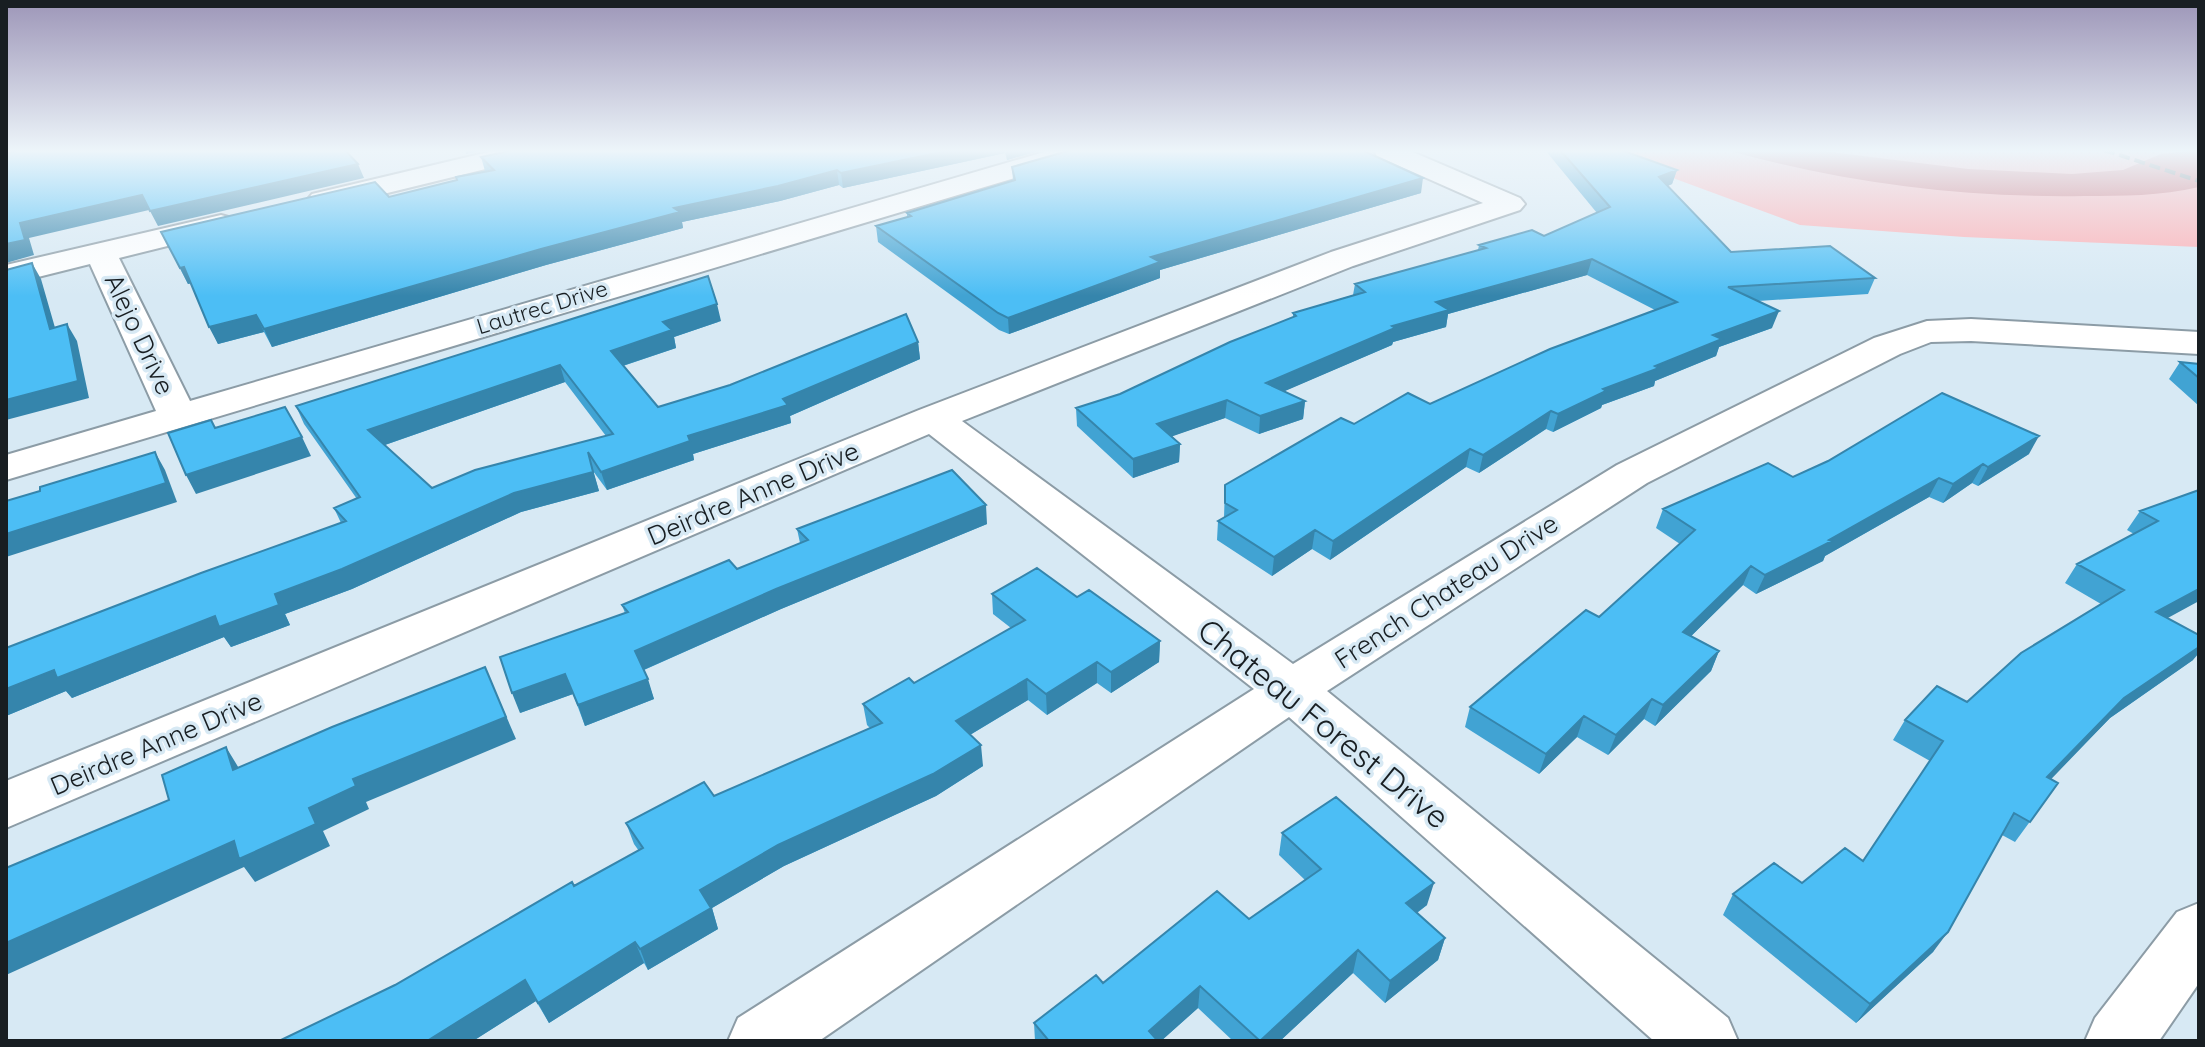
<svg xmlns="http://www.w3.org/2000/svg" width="2205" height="1047" font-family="Quicksand,sans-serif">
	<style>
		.green { fill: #fdabb0 }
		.water { fill: #cd6871 }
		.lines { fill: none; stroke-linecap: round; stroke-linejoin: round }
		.minor-casing { stroke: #8c9ca6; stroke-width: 4 }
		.minor { fill: #fff; fill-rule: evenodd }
		.rail { stroke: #606a71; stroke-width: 4; stroke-dasharray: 11 5; stroke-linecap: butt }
		.wall { fill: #41a3d3; fill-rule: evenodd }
		.shaded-wall { fill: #3585ac }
		.building { fill: #4cbef5; stroke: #3585ac; stroke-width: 2; fill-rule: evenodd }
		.labels { text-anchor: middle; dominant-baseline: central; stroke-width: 7; stroke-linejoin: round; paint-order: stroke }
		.far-street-label { font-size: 22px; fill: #181e22; stroke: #d7e9f4 }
		.street-label { font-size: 26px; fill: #181e22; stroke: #d7e9f4 }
		.near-street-label { font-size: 32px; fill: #181e22; stroke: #d7e9f4 }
	</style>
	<rect width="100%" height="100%" fill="#d7e9f4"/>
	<!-- green -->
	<path class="green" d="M1597,150H2199V247L1964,237L1800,225Z"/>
	<!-- water -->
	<path class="water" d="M1727,150H1814L1968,169L2072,174L2123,170L2161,154L2199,150V187C2160,196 2123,196 2084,196C1964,198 1843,183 1727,150Z"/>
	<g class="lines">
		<defs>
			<path id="minor" d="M497,150H543L539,156L322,209L312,206L307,200L312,194Z
				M1051,150H1092L1088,156L6,480V455L156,411L90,264L6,285V265L221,215L232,218L236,224L232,230L119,258L190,401Z
				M1373,150H1408L1520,198L1525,204L1520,210L1353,266L962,421L1293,664L1617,465L1874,338L1927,321L1971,319L2199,332V354L1971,341L1931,342L1900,354L1647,483L1327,691L1728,1018L1738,1041H1654L1289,717L819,1041H728L738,1018L1254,689L929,434L6,828V781L919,410L1331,252L1483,203L1377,156Z
				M2199,903V983L2159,1041H2085L2095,1018L2177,912Z"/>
		</defs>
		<!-- minor casing -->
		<use href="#minor" class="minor-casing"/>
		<!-- minor -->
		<use href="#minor" class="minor"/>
		<!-- rail -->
		<path class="rail" d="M2104,150L2199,181"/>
	</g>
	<!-- wall -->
	<path class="wall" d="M514,150H1042L1007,160L1005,153L843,188L839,185L780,201L682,222L683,228L546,265L272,347L264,332L218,344L191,283L188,284L161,232L389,197L457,180L485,171L481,157Z
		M1545,150H1621L1677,170L1672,184L1668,186L1731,252L1875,278L1868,294L1758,301L1772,328L1719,347L1716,356L1655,381L1654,386L1602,405L1601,408L1553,432L1546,429L1479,473L1466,467L1330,560L1312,549L1272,576L1217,540L1218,521L1224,518L1225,485L1354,424L1430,404L1655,310L1587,275L1448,314L1446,327L1393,342L1392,345L1284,391L1305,401L1303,419L1259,434L1225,418L1172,436L1180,444L1179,462L1133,478L1077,426L1076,408L1120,394L1293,317V313L1353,295L1355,284L1478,250L1479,245L1544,236L1597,213Z
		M1012,167L1421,193L1160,270V278L1009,334L999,330L878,242L876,226L907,217V213L1013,181Z
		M721,321L674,337L676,348L623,366L658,407L918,342L920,359L790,416L791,423L693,454L694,460L607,490L593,471L599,491L521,512L352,589L285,614L290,625L231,647L224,637L72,698L66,691L6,716V648L341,523L334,508L357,499L304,424L296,406ZM565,382L606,436L432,488L385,445Z
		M2180,362L2199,364V406L2169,379Z
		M2029,454L1978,486L1972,483L1943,503L1929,497L1825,556L1823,561L1756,594L1743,585L1691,636L1719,651L1711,671L1655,726L1644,719L1608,755L1577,737L1539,774L1465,727L1470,707L1599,617L1680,544L1656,528L1663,509L1793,477Z
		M2199,490L2167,618L2193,660L2110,718L2050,779L2058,783L2015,842L2002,835L1933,952L1856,1023L1723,915L1733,894L1802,883L1863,861L1930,761L1893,740L1905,720L1967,702L2101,604L2065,583L2077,564L2134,534L2127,530L2140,511Z
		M987,524L781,609L644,670L654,699L585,726L573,694L520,713L625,613L622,605L737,569L800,543L797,529Z
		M992,594L1077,597L1160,641L1159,662L1111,693L1097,683L1047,715L1028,700L970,735L983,766L936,796L784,866L712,908L718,929L648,970L644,963L549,1023L536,1001L473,1041H279L395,985L639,851L634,844L626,823L714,796L870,728L867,725L863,704L914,683L1011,628L993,614Z
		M1282,833L1427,905L1417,913L1445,938L1438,960L1385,1003L1353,973L1280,1041H1233L1198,1008L1161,1041H1035L1034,1023L1103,983L1249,919L1305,880L1279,855Z"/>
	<!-- shaded-wall -->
	<path class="shaded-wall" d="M465,150H485L466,154Z
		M951,150H1005V153L843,188L841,173Z
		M1006,150H1042L1007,160Z
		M358,164L364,178L158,226L150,211Z
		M837,170L839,185L780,201L682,222L683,228L546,265L272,347L264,329L674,208Z
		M1677,170L1672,184L1654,191L1659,177Z
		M1423,178L1421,193L1160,270V278L1009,334L1008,318L1151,257Z
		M142,195L149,210L29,238L34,255L6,263V244L20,223Z
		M1592,259L1587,275L1448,314L1446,327L1393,342L1392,345L1264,400L1266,383L1392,326L1436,302Z
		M32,263L41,279L60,345L50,329Z
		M184,267L192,283L188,284L180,268Z
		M717,304L721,321L674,337L676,348L616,368L611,351L663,322Z
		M1779,311L1772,328L1719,347L1716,356L1655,381L1654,386L1602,405L1601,408L1553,432L1558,414L1603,389L1713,335Z
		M256,315L264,332L218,344L209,327Z
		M67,324L77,341L89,398L6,420V400Z
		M918,342L920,359L790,416L791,423L693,454L694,460L607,490L601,472L688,436L783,399Z
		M560,365L565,382L376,448L368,430Z
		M1227,400L1225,418L1156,442L1157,424Z
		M1305,401L1303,419L1259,434L1260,416Z
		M1551,411L1546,429L1479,473L1483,455Z
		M2039,436L2029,454L1978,486L1988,467Z
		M302,437L311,456L196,494L186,475Z
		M1180,444L1179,462L1133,478V459Z
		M1470,449L1466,467L1330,560L1333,541Z
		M155,452L165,470L177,502L6,557V534Z
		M588,452L599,491L521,512L352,589L285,614L290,625L231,647L224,637L72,698L66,691L6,716V689L54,670L215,616L275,594Z
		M1983,464L1972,483L1943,503L1953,484Z
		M1939,478L1929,497L1825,556L1823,561L1756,594L1765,575Z
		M986,505L987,524L781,609L641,671L635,651L776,589Z
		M1315,530L1312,549L1272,576L1274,557Z
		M1751,566L1743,585L1675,652L1683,632Z
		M2199,589V601L2142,632L2156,612Z
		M1160,641L1159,662L1111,693V672Z
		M2199,647V653L2193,660L2110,718L2033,798L2047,777L2124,698Z
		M1719,651L1711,671L1655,726L1663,705Z
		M1097,662V683L1047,715L1046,694Z
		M485,667L516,739L366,802L369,809L323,831L330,846L255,882L244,867L6,975V943L309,808L353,779Z
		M565,674L573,694L520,713L512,693Z
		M648,679L654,699L585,726L578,705Z
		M1027,679L1028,700L958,742L956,721Z
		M1652,699L1644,719L1608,755L1616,735Z
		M1584,716L1577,737L1539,774L1546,754Z
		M981,745L983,766L936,796L784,866L712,908L718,929L648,970L640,949L700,890L778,845Z
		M226,747L240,770H233Z
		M1434,883L1427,905L1400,925L1406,903Z
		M1948,932L1933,952L1856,1023L1870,1004Z
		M1445,938L1438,960L1385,1003L1390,981Z
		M635,942L644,963L549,1023L538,1003Z
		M1358,950L1353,973L1280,1041H1260Z
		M525,980L536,1001L473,1041H427Z
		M1200,986L1198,1008L1161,1041H1148L1149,1031Z"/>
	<!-- building -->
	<path class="building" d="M17,150H345L358,164L150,211L142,195L20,223L25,240L6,244V154Z
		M514,150H951L841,173L837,170L778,186L674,208L680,212L541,249L264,329L256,315L209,327L184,267L180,268L161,232L375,182L389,197L457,180L456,177L494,170L481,157Z
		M1071,150H1362L1423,178L1151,257L1160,262L1008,318L998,313L876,226L911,216L907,213L1015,180L1012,167Z
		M1560,150H1621L1677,170L1659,177L1731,252L1830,246L1875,278L1728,287L1779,311L1713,335L1722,339L1655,366L1659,368L1603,389L1606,391L1558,414L1551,411L1483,455L1470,449L1333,541L1315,530L1274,557L1218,521L1237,510L1225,503V485L1341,418L1354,424L1408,393L1430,404L1550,349L1677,302L1592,259L1436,302L1449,310L1392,326L1395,328L1266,383L1305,401L1260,416L1227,400L1157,424L1180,444L1133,459L1076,408L1120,394L1230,342L1296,316L1293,313L1365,292L1355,284L1486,248L1479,245L1532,230L1544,236L1610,207Z
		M32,263L50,329L67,324L78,381L6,400V270Z
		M708,276L717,304L663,322L672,330L611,351L658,407L730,385L906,314L918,342L783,399L788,405L688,436L690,441L601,472L588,452L593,472L514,493L342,569L275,594L279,605L219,627L215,616L57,678L54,670L6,689V648L201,573L346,521L334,508L360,497L296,406ZM560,365L613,434L475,470L432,488L368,430Z
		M2180,362L2199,364V378Z
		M1942,393L2039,436L1988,467L1983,464L1953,484L1939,478L1829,540L1832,541L1765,575L1751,566L1683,632L1719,651L1663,705L1652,699L1616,735L1584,716L1546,754L1470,707L1586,610L1599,617L1695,530L1663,509L1768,463L1793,477L1828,461Z
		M285,407L302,437L186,475L168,433L211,420L215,428Z
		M155,452L166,483L6,534V501L40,491V487Z
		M952,470L986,505L776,589L635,651L648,679L578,705L565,674L512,693L500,657L628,612L622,605L729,560L737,569L808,540L797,529Z
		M2199,490V589L2156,612L2199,635V647L2124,698L2047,777L2058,783L2030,822L2014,813L1948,932L1870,1004L1733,894L1774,863L1802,883L1845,848L1863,861L1943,741L1905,720L1937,686L1967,702L2021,653L2124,590L2077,564L2158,521L2140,511Z
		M1037,568L1077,597L1089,590L1160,641L1111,672L1097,662L1046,694L1027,679L956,721L981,745L933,774L778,845L700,890L711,908L640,949L635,942L538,1003L525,980L427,1041H279L395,985L572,882L574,886L643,848L626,823L704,782L714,796L882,723L863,704L909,678L914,683L1025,620L992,594Z
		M485,667L506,717L353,779L356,786L309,808L316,824L239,859L234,841L6,943V868L169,800L162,775L226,747L233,770L332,727Z
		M1336,797L1434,883L1406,903L1445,938L1390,981L1358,950L1260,1041L1200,986L1149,1031L1158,1041H1049L1034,1023L1096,975L1103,983L1217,891L1249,919L1321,869L1282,833Z"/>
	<!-- sky -->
	<linearGradient id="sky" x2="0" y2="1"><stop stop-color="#9d96b8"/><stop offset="0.51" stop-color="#edf5fa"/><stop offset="1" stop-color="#edf5fa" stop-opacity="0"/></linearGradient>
	<rect width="2205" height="296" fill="url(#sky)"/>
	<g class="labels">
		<!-- far-street labels -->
		<g class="far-street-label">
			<text transform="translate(542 307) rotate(-17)">Lautrec Drive</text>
		</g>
		<!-- street labels -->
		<g class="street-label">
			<text transform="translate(140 334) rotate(65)">Alejo Drive</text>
			<text transform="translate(753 493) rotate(-23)">Deirdre Anne Drive</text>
			<text transform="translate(1446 591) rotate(-33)">French Chateau Drive</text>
			<text transform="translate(156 743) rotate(-23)">Deirdre Anne Drive</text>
		</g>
		<!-- near-street labels -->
		<g class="near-street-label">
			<text transform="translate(1324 723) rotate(39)">Chateau Forest Drive</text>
		</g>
	</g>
	<!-- border -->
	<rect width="2205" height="1047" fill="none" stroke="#181e22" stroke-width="16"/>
</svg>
